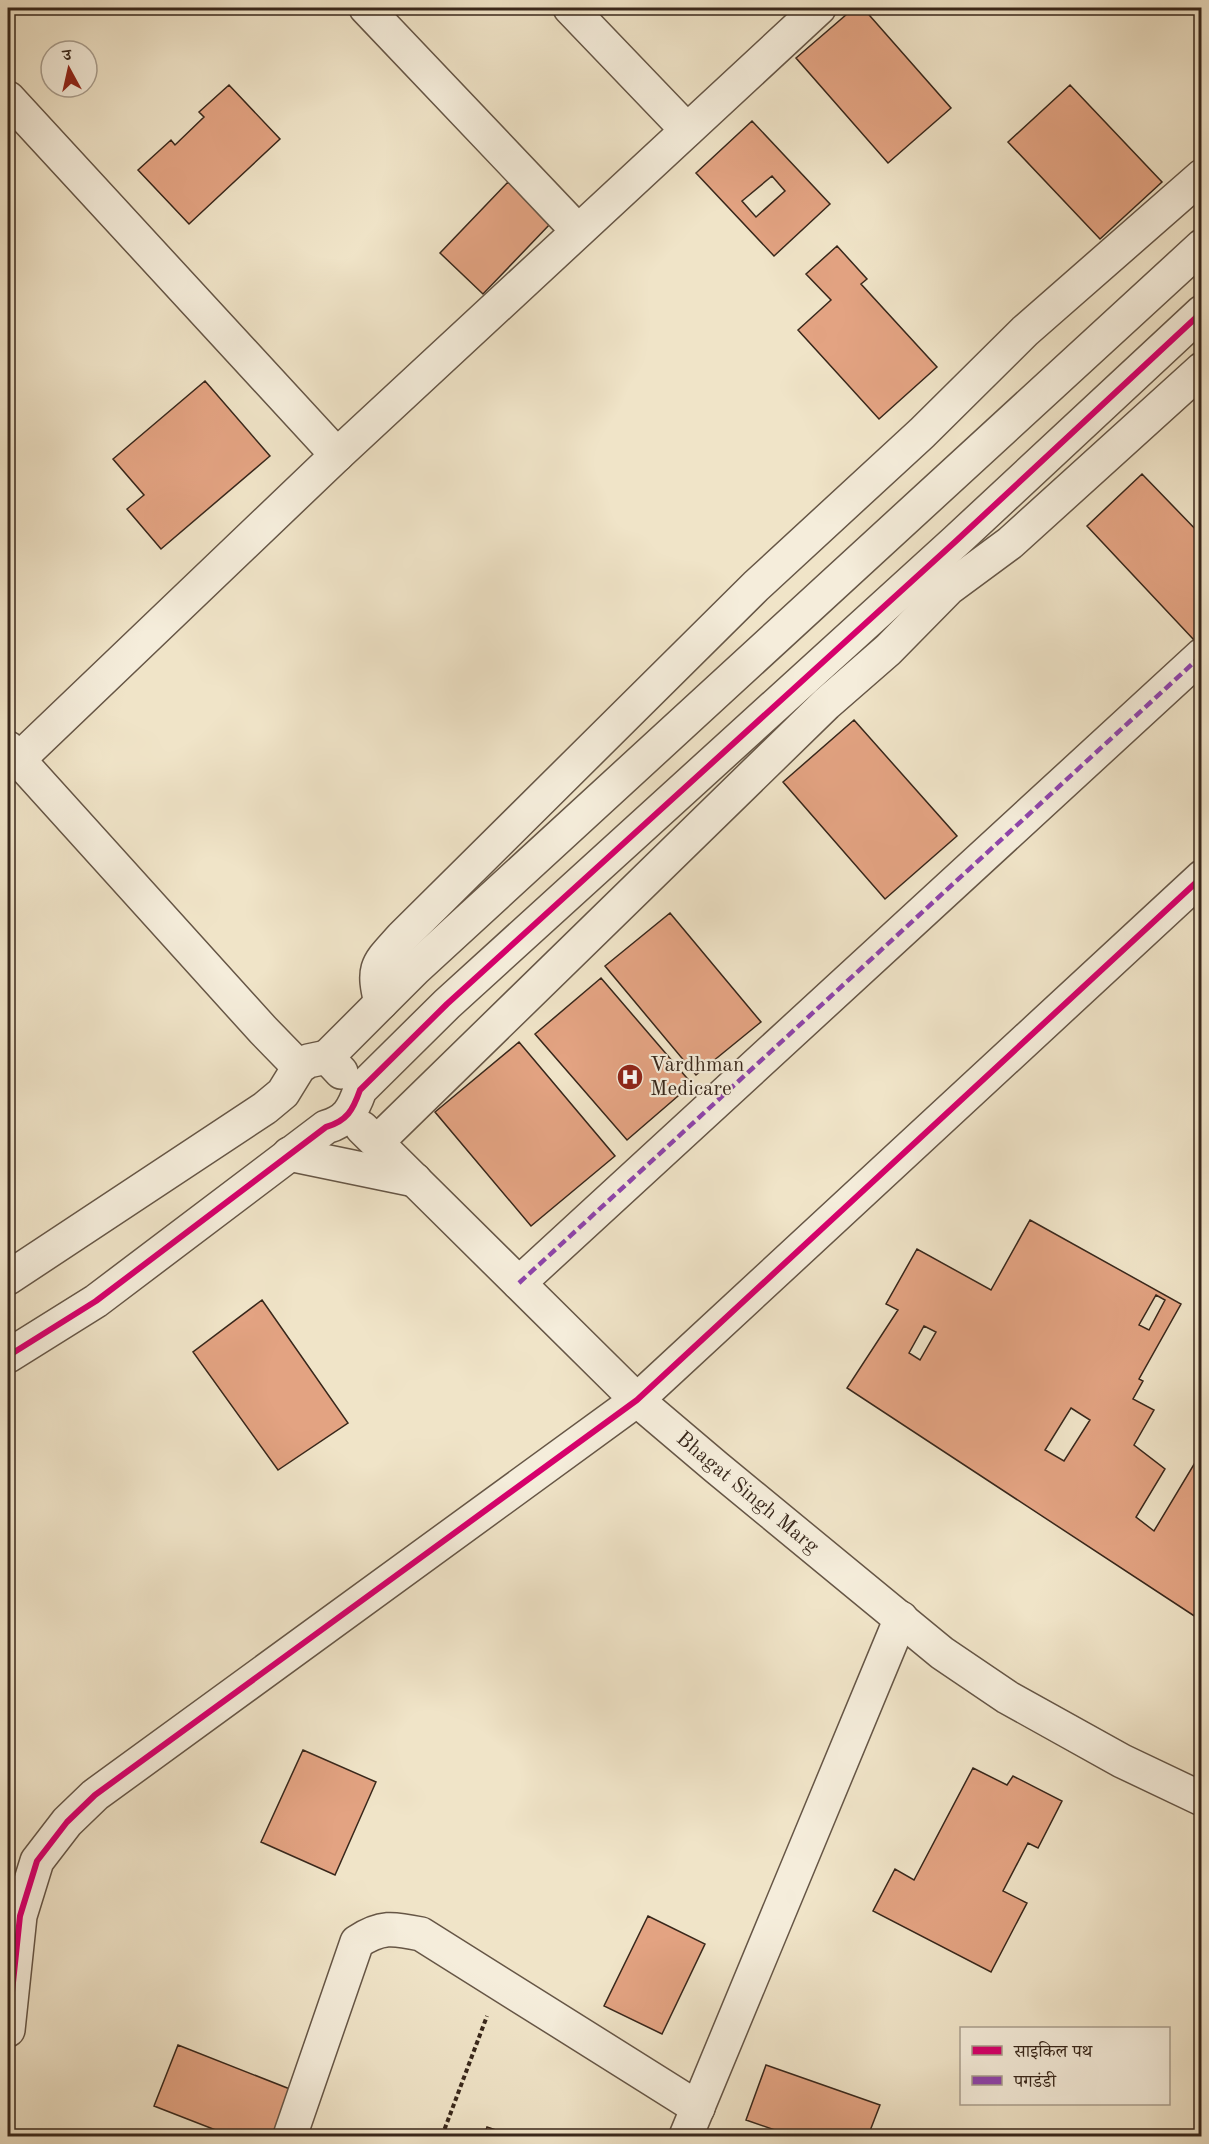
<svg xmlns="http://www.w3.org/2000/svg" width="1209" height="2144" font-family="'Old Standard TT','Noto Serif Devanagari',serif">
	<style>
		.building { fill: #e3a382; stroke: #38271b; stroke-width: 1.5; fill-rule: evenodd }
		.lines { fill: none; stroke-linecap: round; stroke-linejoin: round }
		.minor-casing { stroke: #665646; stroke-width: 36 }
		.path { stroke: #38271b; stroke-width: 4; stroke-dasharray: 4.5 3; stroke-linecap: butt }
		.minor { stroke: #f5eddb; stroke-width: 33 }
		.quiet { stroke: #8e44ad; stroke-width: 4.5; stroke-dasharray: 9 4.5; stroke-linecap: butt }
		.cycleway-casing { stroke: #f5eddb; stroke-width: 10 }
		.cycleway { stroke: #d6006c; stroke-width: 6 }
		.labels { text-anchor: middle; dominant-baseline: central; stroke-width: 4.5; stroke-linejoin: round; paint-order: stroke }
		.poi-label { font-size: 21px; fill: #38271b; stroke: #f5eddb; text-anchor: start }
		.street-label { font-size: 21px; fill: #38271b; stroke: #f5eddb }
	</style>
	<rect width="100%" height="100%" fill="#f0e4c8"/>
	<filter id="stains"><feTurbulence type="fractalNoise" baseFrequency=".00333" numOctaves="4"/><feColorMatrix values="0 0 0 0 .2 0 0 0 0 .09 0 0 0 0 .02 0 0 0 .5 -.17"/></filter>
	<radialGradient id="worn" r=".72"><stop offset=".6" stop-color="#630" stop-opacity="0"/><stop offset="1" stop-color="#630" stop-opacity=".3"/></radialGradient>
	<!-- building -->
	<path class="building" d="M854,8H863L951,108L888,163L796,58Z
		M229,85L280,139L189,224L138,170L171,140L175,145L204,117L199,112Z
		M1070,85L1162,182L1100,239L1008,142Z
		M752,121L830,204L774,256L696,173ZM772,176L785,191L756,217L742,201Z
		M508,182L551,223L483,294L440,253Z
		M837,246L867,279L861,284L937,367L879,419L798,330L831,300L806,274Z
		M205,381L270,456L161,549L127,509L144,495L113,459Z
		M1142,474L1202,536V633L1194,640L1087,526Z
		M854,720L957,836L885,899L783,782Z
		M670,913L761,1022L696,1075L605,966Z
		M601,978L692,1084L627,1140L535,1034Z
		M519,1042L615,1156L531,1226L435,1112Z
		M1030,1220L1181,1304L1139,1379L1143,1381L1133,1399L1154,1410L1134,1445L1165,1469L1136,1517L1154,1531L1202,1451V1621L847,1388L898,1310L886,1304L917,1249L991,1290ZM1156,1295L1165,1300L1149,1330L1139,1325ZM924,1326L936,1332L920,1360L909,1353ZM1071,1408L1090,1420L1064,1461L1045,1450Z
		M262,1300L348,1423L278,1470L193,1352Z
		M303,1750L376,1782L335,1875L261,1842Z
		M973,1768L1007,1785L1013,1776L1062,1801L1038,1848L1028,1843L1003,1891L1027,1903L991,1972L873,1911L895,1869L914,1880Z
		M648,1916L705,1944L662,2034L604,2006Z
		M178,2045L300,2093L283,2136H231L154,2106Z
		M766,2065L880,2105L868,2136H792L746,2120Z
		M487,2127L514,2136H484Z"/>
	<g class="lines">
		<defs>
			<g id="minor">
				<path d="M366,8L578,231"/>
				<path d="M570,8L687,130"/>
				<path d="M8,98L337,455"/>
				<path d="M8,748L263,1030L299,1067"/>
				<path d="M18,760L337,455L819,8"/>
				<path d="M381,1003C372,966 377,965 402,937L756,586L922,433L1025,331L1202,176"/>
				<path d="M327,1057L415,969L1202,246"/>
				<path id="s1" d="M362,1128L637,1400L716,1467L942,1653L1007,1697L1122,1761L1202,1799"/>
				<path d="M377,1142L826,704L888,650L949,588L1010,543L1202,369"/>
				<path d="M289,1154L415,1180"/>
				<path d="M8,1278L265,1108L283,1093L299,1067L308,1061L327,1057L341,1072"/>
				<path d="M519,1283L1202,655"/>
				<path d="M8,1356L96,1301L326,1127C347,1121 353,1110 360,1090L447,1004L956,541L1202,312"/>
				<path d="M8,2030L20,1916L37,1861L67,1822L95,1795L637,1400L1202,877"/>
				<path d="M290,2136L357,1942C381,1926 393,1928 421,1934L698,2108"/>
				<path d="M686,2136L901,1618"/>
			</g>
		</defs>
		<!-- minor casing -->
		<use href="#minor" class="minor-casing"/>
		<!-- path -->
		<path class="path" d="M442,2136L487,2016"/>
		<!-- minor -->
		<use href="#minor" class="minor"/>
		<!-- quiet -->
		<path class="quiet" d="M519,1283L1202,655"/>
		<defs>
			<path id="cycleway" d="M8,1356L96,1301L326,1127C347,1121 353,1110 360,1090L447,1004L956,541L1202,312
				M8,2030L20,1916L37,1861L67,1822L95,1795L637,1400L1202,877"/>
		</defs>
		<!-- cycleway casing -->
		<use href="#cycleway" class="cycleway-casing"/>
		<!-- cycleway -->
		<use href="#cycleway" class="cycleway"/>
	</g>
	<!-- icons -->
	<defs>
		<symbol id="hospital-disc" viewBox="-11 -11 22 22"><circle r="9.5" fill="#8f2418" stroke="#f5eddb"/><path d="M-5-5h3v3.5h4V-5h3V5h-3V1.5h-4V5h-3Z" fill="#fff"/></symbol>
	</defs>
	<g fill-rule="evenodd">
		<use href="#hospital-disc" x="615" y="1062" width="30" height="30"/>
	</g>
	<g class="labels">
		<!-- poi labels -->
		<g class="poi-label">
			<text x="650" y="1065">Vardhman<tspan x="650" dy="24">Medicare</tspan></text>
		</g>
		<!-- street labels -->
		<g class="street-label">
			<text stroke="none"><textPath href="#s1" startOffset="531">Bhagat Singh Marg</textPath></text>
		</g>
	</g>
	<!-- margin -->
	<rect width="1209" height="2144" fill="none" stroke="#f0e4c8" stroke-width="30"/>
	<rect x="9" y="9" width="1191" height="2126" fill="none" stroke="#38271b" stroke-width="3"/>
	<rect x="15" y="15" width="1179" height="2114" fill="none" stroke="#38271b" stroke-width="1.5"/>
	<!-- legend -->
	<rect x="960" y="2027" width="210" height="78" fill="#f5eddb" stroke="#a99e8e" stroke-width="1.5"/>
	<rect x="972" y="2046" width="30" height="9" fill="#d6006c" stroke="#a99e8e" stroke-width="1.5"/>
	<text x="1014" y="2057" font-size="18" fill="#38271b">साइकिल पथ</text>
	<rect x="972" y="2076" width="30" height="9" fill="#8e44ad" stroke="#a99e8e" stroke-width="1.5"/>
	<text x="1014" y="2087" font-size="18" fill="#38271b">पगडंडी</text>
	<!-- north arrow -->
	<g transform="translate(69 69) rotate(352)"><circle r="28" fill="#f5eddb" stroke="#a99e8e" stroke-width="1.5"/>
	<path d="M0-4.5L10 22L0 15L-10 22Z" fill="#8f2418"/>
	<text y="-9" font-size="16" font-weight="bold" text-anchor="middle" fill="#38271b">उ</text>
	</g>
	<rect width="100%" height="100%" filter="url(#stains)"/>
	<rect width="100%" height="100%" fill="url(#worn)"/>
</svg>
